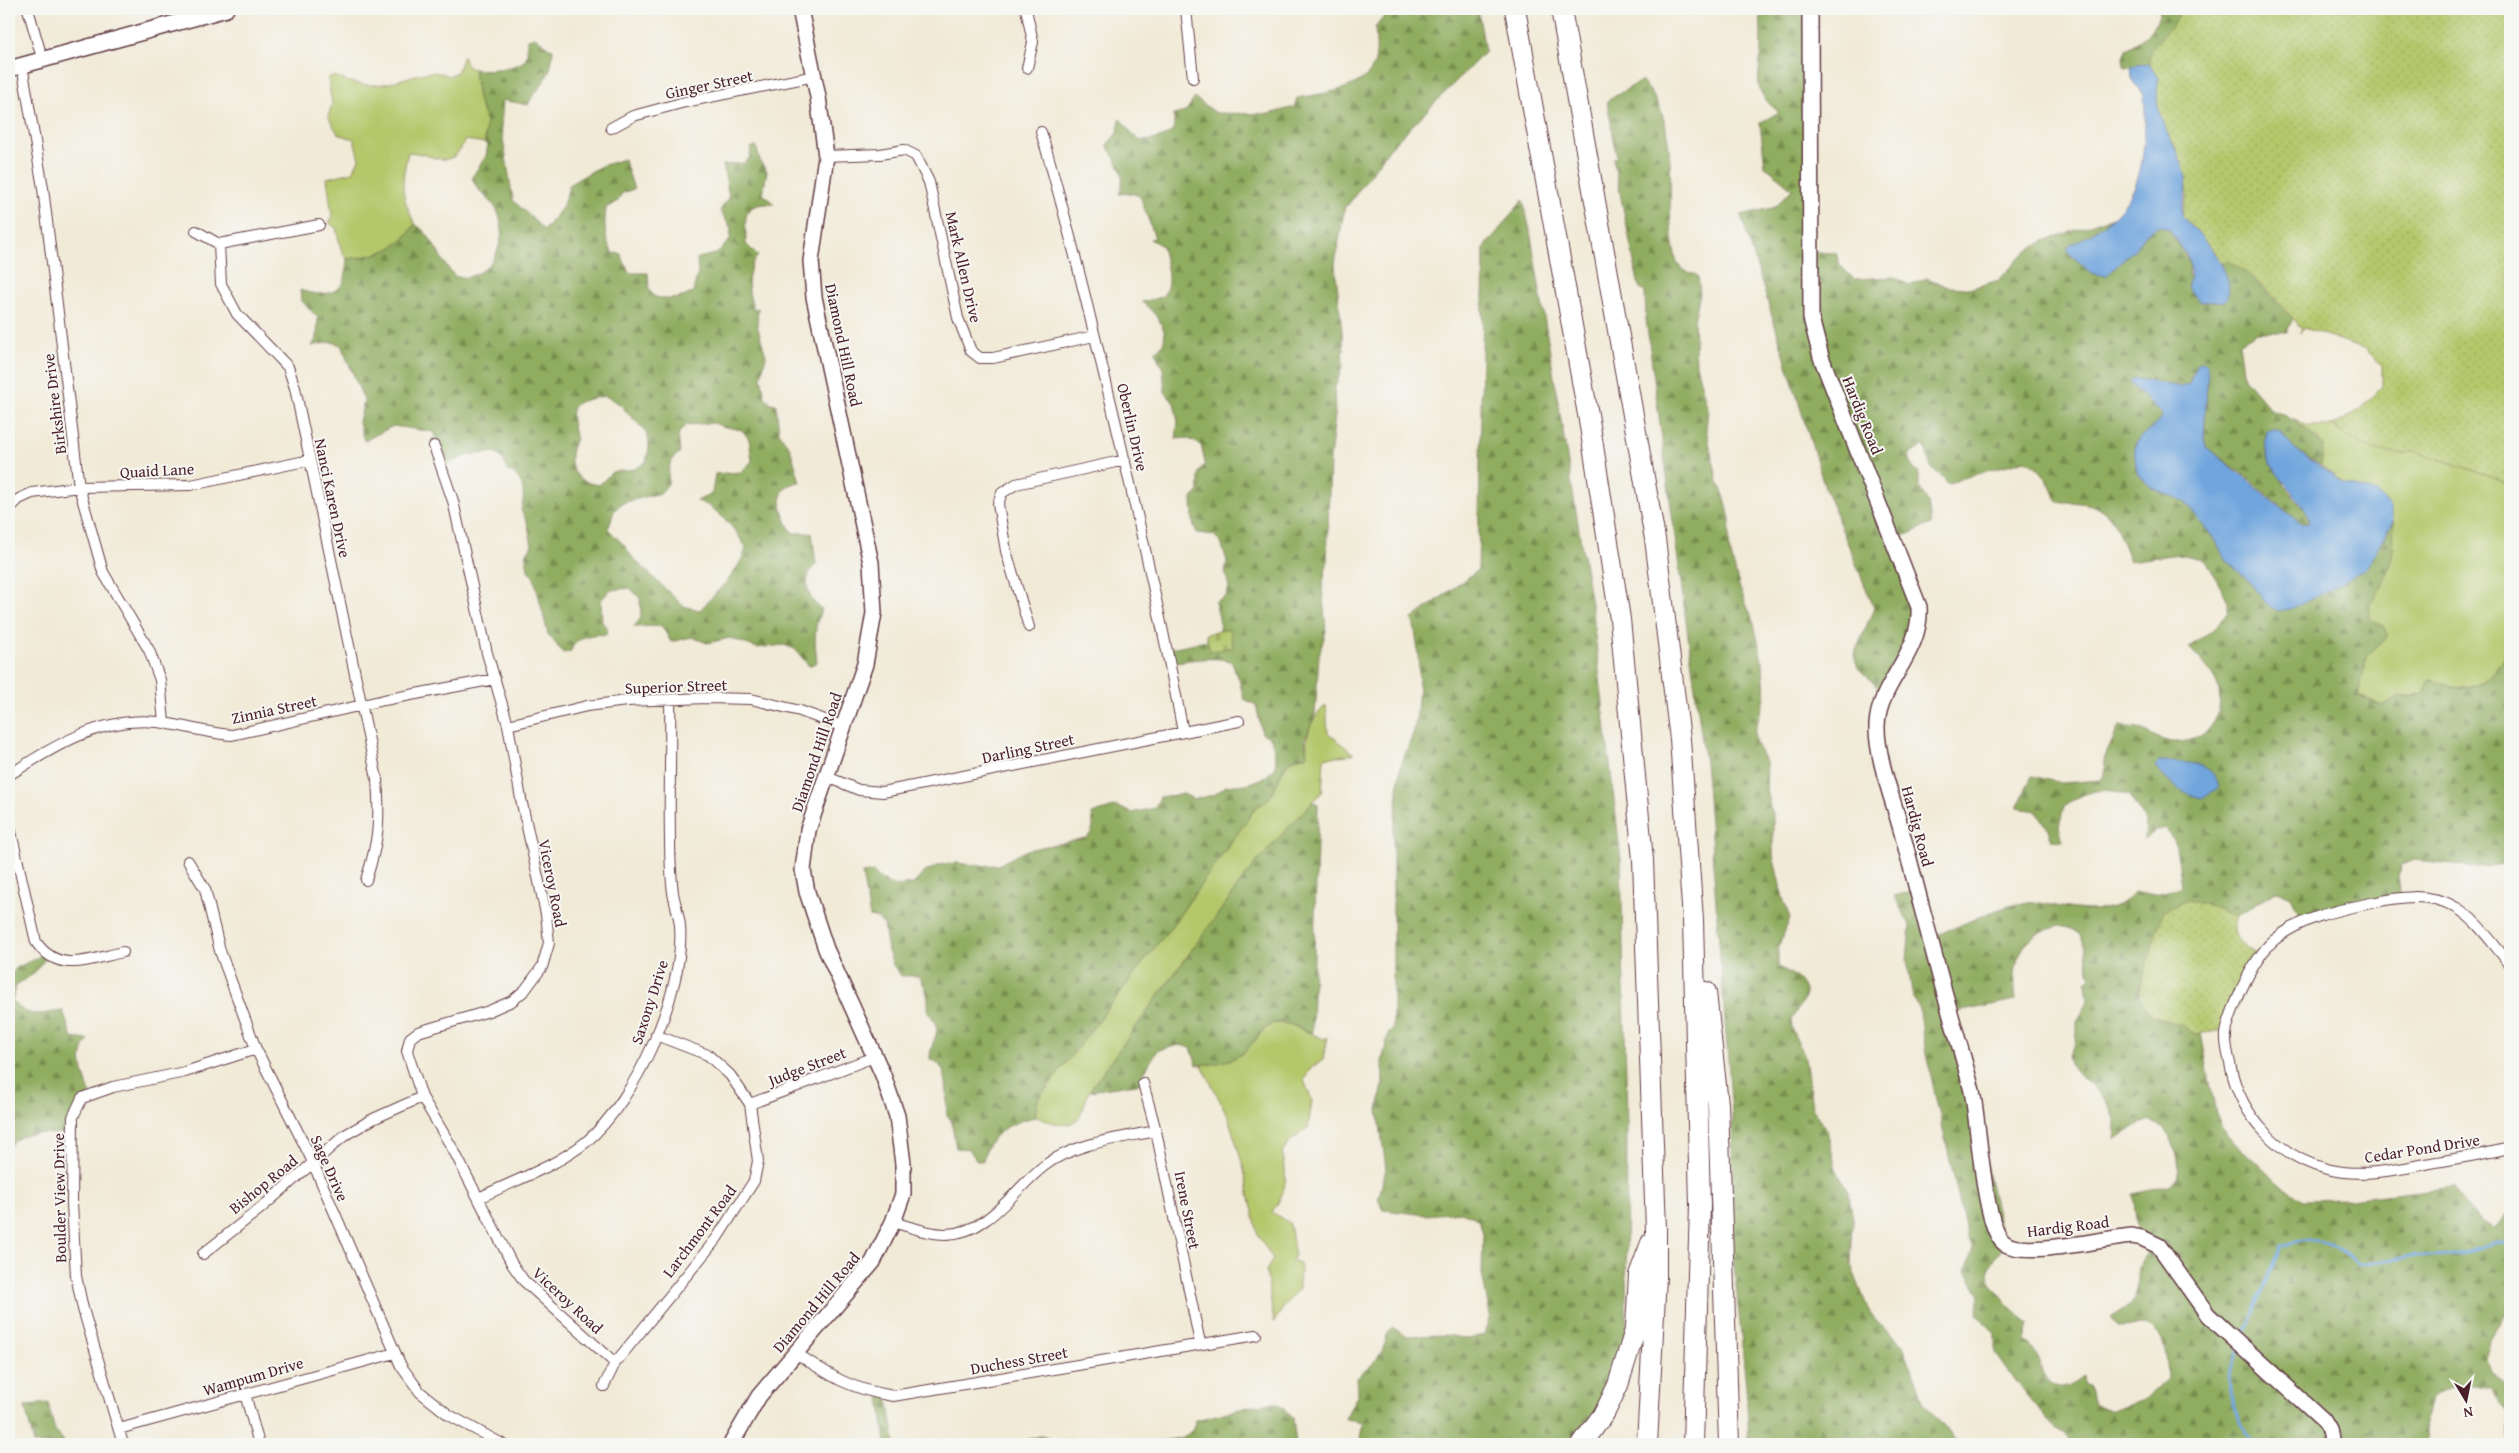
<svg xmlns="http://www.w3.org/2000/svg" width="2519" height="1453" font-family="'Gentium Book Plus',serif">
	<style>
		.grass { fill: #b4c76a; stroke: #7f734a }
		.forest { fill: url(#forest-firs); stroke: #6c6644; fill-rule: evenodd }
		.cemetery { fill: url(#cemetery-stones); stroke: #7f734a }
		.park { fill: url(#park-dots); stroke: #7f734a }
		.water { fill: #70a5dd; stroke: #5d6284 }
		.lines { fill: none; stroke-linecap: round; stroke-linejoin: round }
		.stream { stroke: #70a5dd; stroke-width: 3 }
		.street-casing { stroke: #633d45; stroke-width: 12 }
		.secondary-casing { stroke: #633d45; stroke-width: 18 }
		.highway-casing { stroke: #633d45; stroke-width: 22 }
		.street { stroke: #fff; stroke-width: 10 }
		.secondary { stroke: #fff; stroke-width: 15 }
		.highway { stroke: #fff; stroke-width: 20 }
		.labels { text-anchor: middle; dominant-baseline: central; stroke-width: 4; stroke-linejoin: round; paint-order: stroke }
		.street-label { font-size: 16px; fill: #4a1f2b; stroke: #f6f6f2 }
	</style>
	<defs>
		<pattern id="forest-firs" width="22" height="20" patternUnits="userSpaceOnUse" patternTransform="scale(1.25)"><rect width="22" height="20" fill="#8fac5e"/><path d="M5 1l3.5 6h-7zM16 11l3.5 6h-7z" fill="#778b4e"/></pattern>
		<pattern id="cemetery-stones" width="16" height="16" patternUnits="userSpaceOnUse" patternTransform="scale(1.25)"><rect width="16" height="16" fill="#b4c76a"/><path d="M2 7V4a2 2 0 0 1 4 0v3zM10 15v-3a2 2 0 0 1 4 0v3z" fill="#9caa5c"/></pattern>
		<pattern id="park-dots" width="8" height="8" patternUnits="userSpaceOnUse" patternTransform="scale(1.25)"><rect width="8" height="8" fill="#b4c76a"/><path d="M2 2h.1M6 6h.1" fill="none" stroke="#9caa5c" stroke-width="1.8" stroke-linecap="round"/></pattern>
	</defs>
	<rect width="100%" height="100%" fill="#f6f6f2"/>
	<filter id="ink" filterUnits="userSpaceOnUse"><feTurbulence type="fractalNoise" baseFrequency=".02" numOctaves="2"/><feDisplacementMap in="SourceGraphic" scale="10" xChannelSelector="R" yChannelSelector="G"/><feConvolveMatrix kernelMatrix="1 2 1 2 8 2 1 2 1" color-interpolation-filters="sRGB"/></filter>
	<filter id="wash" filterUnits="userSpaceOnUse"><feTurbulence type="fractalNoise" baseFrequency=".0096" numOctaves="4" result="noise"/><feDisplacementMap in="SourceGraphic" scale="20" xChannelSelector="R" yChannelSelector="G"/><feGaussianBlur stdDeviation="1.12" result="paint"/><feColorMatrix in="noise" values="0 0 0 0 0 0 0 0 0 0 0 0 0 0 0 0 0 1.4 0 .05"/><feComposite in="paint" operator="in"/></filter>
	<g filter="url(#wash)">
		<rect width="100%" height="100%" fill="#f1ead7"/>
		<!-- grass -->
		<path class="grass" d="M463,56L468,67L474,69L478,99L486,122L485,143L465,140C451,174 434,153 408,152C401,184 400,194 415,224C398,251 378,255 347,259L341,249L336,228L329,223L332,217L327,178L353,172L359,159L354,139L338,134L328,116L332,104L328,78L334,76C350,83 365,87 384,84C404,81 429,65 449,76L457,72Z
			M2293,418L2308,426H2332L2373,449L2414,451L2494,477L2510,486V642C2502,666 2486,689 2458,688C2449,688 2439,682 2431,680L2423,694L2398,697L2382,706L2358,695L2367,657L2387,636L2383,626L2368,617V604L2380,589L2377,493L2343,483L2320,465L2323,445Z
			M1326,705L1328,733L1354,754L1324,758L1322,792L1253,866L1089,1091C1086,1099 1083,1111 1079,1117C1068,1132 1047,1120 1035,1117L1038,1099L1173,924L1257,806C1283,799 1273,756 1307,756C1305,735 1310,720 1326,705Z
			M1273,1023L1289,1024L1324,1039L1327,1037L1323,1060L1311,1068L1304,1080L1312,1101L1308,1128L1292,1140L1282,1152C1288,1176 1287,1192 1272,1212L1290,1224L1295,1256L1292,1260L1300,1263L1299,1289L1288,1301L1274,1322L1266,1271L1273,1259L1258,1235L1243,1166L1228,1117L1202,1065C1220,1063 1237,1060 1250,1046C1258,1038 1263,1030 1273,1023Z"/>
		<!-- forest -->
		<path class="forest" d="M1390,9H1478L1485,52L1389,149L1348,205L1345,206L1335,264L1344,351H1342L1343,365L1334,390L1335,415L1330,458L1327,564L1322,587L1326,631L1319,655L1315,715L1305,739L1307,756C1273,756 1283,799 1257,806L1173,924L1038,1099L1035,1117C1011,1122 987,1134 983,1161H977L969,1149L956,1148L951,1120L947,1115C945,1097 952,1066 930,1059C930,1038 946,1033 928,1012C929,999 927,986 918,976H901L893,965L888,951L884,925L878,919L870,917L862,874L873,872L877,877L894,886L913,884L925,872L939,865L957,863L980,866L998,865L1027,850L1086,838C1095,832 1093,824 1092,814L1117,806L1131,813L1155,808L1160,797L1183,794L1194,799L1214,795L1226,786L1246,784L1264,778L1275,768L1276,758L1271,738L1262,733L1256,705L1244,699L1239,679L1231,661C1214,656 1188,660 1169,663L1166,649L1214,639C1224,627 1218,616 1215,602L1226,596L1229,587L1225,572L1227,561L1221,543L1214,535L1197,533L1193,523L1192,498L1199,491V473L1205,463L1201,445L1187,438L1176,439L1178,422L1174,403L1165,392L1163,369L1155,352C1177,337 1156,313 1142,302L1162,297C1174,282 1165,263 1162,246L1150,239L1155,238L1140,196L1130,193L1119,194C1128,173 1117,164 1107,145L1118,132L1120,119L1138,140C1151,142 1164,138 1174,130V115L1185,112L1195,98L1216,113L1269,114L1294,107L1297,98C1319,94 1354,91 1369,73C1379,62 1376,41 1375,28Z
			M1761,9H1811L1812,252L1836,253L1840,265L1854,279L1894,277L1909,285L1927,278L1948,287L1972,288L1999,280L2024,253L2044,241L2113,217L2101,228L2068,247L2134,250L2147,233L2159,226L2169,229L2190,263L2188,276L2228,280L2221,265L2229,260L2244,270L2293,318L2287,332H2257L2239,343L2244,378L2272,411C2293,415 2306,432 2323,445L2320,465L2295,449L2280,432L2283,484L2308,513L2309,522L2301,523L2240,472L2206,447L2204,437L2208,365L2197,363L2189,384L2181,387L2133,378L2135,390L2149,400L2162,413L2160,421L2140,437L2152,488L2184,501L2212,536L2227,561L2247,579L2267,604L2382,544L2393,521C2395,546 2393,567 2380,589C2372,602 2368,601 2369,617L2383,626L2387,636L2367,657L2358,696L2382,706L2398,697L2423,694L2430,680C2439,681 2448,687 2457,688C2485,691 2503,665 2510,642V758L2507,770L2510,773V863L2471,869L2464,865L2415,860L2402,865L2398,876L2401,898L2302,920L2291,896L2277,891L2236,916L2215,907L2151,1016L2180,1024L2195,1034L2201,1033L2216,1114L2226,1135L2287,1190L2304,1200L2350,1199L2455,1187C2461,1201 2479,1225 2495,1229L2510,1211V1307L2491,1338L2485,1358L2491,1373L2510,1387V1444H2507L2509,1416L2490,1387C2463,1381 2453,1382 2431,1398L2426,1421L2428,1444H2070L2068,1437L2048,1421L2018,1385L1995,1353V1333L1977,1315L1980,1295L1966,1271L1973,1248L1968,1239L1957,1191L1926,1054L1920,1012L1913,998L1907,960L1910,925L1894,896L1916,891L1930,937C1964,926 1993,907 2028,902C2035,901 2044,904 2051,905C2078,910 2115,917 2134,892C2150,897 2167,892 2182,886L2176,846L2166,828L2155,831L2145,840L2146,823L2130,795C2101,787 2089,789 2064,806L2059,826L2063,841L2052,840L2047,827L2037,811L2017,808L2032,776L2062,783L2101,780L2106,771L2104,759L2119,726C2125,727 2132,727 2138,728C2150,732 2161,742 2174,742C2203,743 2224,722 2219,691C2217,675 2199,659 2189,647L2215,629L2228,611V601L2208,564L2203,559L2179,554L2130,561C2112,516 2111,501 2057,502C2049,484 2044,468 2025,460L1960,479L1948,485L1943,477L1931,468L1925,447L1923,446L1909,455L1911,464L1919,474V487L1928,502L1931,524L1897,539L1917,606L1888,698L1858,668L1854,655L1874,608L1825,488L1741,215L1776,207L1792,189L1765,166L1760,123L1779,112C1750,90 1760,79 1761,49C1761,35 1760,22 1761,9ZM2059,926C2093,931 2082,953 2091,978L2086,982L2088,1001L2077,1022V1032L2075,1044L2068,1056L2069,1061L2074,1070L2090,1084L2109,1105L2115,1119V1140C2124,1135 2136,1124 2145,1122C2170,1116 2191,1176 2170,1186L2133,1194L2138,1237L2152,1246L2138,1268V1282L2132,1304L2111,1318L2118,1326C2126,1326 2135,1325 2143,1325C2166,1328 2167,1360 2168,1378L2144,1400L2110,1411L2095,1404L2089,1386L2084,1385L2083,1376C2070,1388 2050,1395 2042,1372C2040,1367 2041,1362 2038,1357C2035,1351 2030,1346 2025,1341L2029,1323C2019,1314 1983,1285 1989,1269C1992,1261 1999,1253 2004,1246L1952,1013L2016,1000C2013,975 2014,951 2036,934C2042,930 2052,929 2059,926Z
			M2160,9H2179V16L2150,51L2149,63L2124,68L2123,58L2126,49C2145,37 2156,33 2160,9Z
			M535,37L549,48L553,49C552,61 551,71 544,81C539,90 532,95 528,105L503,100L501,127L513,200L544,230L562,208L570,184L601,166L624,159L634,189L622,193L618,201L606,208C604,224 604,239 613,253L621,254L629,273H648L649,289L653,296C667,301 680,300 693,292L698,272L697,258L716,254L730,240L731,228L720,211L729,196L723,165L744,163L750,157L751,148L756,146L761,163L767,171L763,194L774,204C740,203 746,216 746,244L758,256C745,269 747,293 754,309L758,308L757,325L766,356L761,377L765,397L771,403L776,404L779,432L790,448L800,482C794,483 786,485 783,491C777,502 786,525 793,533H812L816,565C801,576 807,601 822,609C813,626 815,644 817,662L809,666L795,649L784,645L757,648L730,638L707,643L692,637L671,642L662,626L634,627L641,618L640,598L630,588L610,590L601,600L602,622L608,628L606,635C592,633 575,637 571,651L563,653L548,634L534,578L528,570L526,555L532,545L527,522L521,510C526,495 524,476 507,471L505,462L495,452L469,455L443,465L434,432L393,426L364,441L359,422L364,400L341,345L331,342L312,346L317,337L318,318L301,300L300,290C314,295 338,298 345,279C346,273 346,265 347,259C378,255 398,251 415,224C434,235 439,262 456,277C460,277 467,278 471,276C496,268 507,238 499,215C494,199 476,193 472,177L486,156L488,144L485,143L486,122L478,99L474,69C485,71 521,69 526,58C529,52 525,46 528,39ZM605,396C610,399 618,402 622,406C625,409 626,413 629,415C647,432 653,435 646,462L635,469L612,472L599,485C573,482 564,462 576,439C567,404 569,402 605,396ZM714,423L721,426L742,430L749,439L752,461L741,472L715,474L712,493L697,501C718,507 736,530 746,548C739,573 716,592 700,610L683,606L633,558L624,545L608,529L614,511L622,503L660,493L668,484C669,470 667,461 680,453L678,434L686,425Z
			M1641,81C1685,123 1663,196 1674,250C1676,256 1676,263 1681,268C1684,271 1693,273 1698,276L1700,294L1694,320L1696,365L1708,410L1706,429L1718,482L1725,498L1730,519L1729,548L1740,589L1754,623L1763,665L1765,697L1754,732L1756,744L1767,764L1766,790L1773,819V855L1783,898L1790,918L1778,948V966C1792,975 1803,978 1806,995L1791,1020L1792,1030L1805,1058L1812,1107L1827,1131L1836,1169L1849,1194L1853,1220L1851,1265L1868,1309L1876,1321L1903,1345L1924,1404L1959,1444H1749L1746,1385L1733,1255L1732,1113L1706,771L1646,319L1645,293L1639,287L1613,158L1617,157L1607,101Z
			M1523,200L1530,230L1592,610L1621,860L1627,1120L1626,1351L1583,1444H1359L1363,1422L1345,1419L1358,1393L1357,1377C1368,1369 1380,1358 1384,1346C1388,1337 1384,1338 1392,1327L1406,1336L1446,1335L1470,1339L1484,1334L1490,1315L1482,1274L1483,1234L1480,1223L1474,1217L1461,1212L1426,1215L1384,1210L1378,1200L1386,1169L1378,1110L1383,1084L1382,1061L1389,1032L1393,1029V831C1398,811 1397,791 1400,770C1403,755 1412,741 1415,726C1420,697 1421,647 1412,619L1478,570L1484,248Z
			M1313,801L1318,804L1312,1033C1301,1029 1283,1019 1271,1024C1262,1028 1257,1039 1250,1046C1237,1062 1217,1064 1197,1065L1191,1048L1180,1045L1158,1050L1143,1074V1083L1089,1091L1253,866Z
			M43,955L46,958L32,975L16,985L12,1000C28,1020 40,1013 63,1011L72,1038L89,1040C74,1056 85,1077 91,1095L79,1101L71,1135C55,1133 16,1129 9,1148V979L16,968Z
			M880,1396L888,1398L895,1444H886Z
			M48,1403L55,1431L64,1441L63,1444H34L25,1406Z
			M1271,1403H1277L1293,1418L1296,1444H1151C1167,1437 1194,1443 1195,1420C1221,1415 1245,1406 1271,1403Z
			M1040,1436L1058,1441L1074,1439L1080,1444H1011Z"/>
		<!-- cemetery -->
		<path class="cemetery" d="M1229,629L1233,647L1210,651L1206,634Z"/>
		<!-- park -->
		<path class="park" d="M2179,9H2510V486L2494,477L2414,451C2387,461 2354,442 2332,426L2358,411L2382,386V365L2364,348L2304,328L2300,333L2302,329C2281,304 2257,279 2229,260L2221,265L2212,249L2182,216L2188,193L2175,146L2160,120L2155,95L2159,78L2149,63L2150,51L2179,16Z
			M2187,900L2215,907L2236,916C2229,940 2242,944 2260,957L2226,1030L2195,1034L2180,1024L2151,1016L2139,997V989L2163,912Z"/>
		<!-- water -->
		<path class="water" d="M2149,63L2159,78C2149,119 2178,140 2186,178C2189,194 2182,202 2182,216C2198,234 2242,276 2225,301L2201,302C2179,283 2193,284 2190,263C2189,256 2174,237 2169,229L2159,226L2147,233L2134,250L2106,276L2091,273L2068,252V247C2116,220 2139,203 2144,144C2145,128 2146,113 2144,97C2143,90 2135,85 2132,78C2131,75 2132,70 2131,66Z
			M2203,362L2208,365L2204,437L2206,447C2239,471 2268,499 2301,523L2309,522C2308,496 2255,470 2267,431L2274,429L2280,432L2295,449L2343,483L2377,493L2391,508L2393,521L2367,567L2328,591L2291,609L2277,611L2267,604L2247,579L2227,561L2212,536L2184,501L2152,488L2137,473C2136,464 2133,452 2136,444C2142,430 2159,428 2162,414C2151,402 2137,394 2130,381L2133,378L2181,387L2189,384L2197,363Z
			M2158,762C2181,763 2213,758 2219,787L2204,798C2190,798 2158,778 2155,765Z"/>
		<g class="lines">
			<!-- stream -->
			<path class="stream" d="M2242,1340L2281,1246C2316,1235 2331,1240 2359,1264L2418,1256L2458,1255L2492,1244H2510
				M2238,1348C2234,1358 2230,1368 2229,1379C2229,1396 2243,1433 2255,1444"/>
		</g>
	</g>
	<g filter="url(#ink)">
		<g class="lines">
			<defs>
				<path id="street" d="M28,9L42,58
					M1026,9L1033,42L1027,68
					M1186,9L1193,78
					M22,65L43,188L79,487L103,572L149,650L160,680L164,723
					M611,128L633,116L685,102L815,76
					M1041,132C1062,200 1078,268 1095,337C1127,468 1158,599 1183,732
					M826,156L880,154L904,150L916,156L929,182L958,318L971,351L980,358H993L1094,336
					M196,231L219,244
					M219,244L221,284L237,314L288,367L295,388L377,779C380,820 379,840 366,880
					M219,244L319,225
					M434,446L453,501L487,653L508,725L521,799L546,914L549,943L542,967L525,990L512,1001L489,1011L418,1032L410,1038L407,1051L422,1097L454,1151L512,1264L524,1281L615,1363
					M9,509L19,499L32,493L79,487L191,485L310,460
					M1029,627L1006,551L998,504L1002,493L1016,484L1125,460
					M508,725L587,706L627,701L707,698L751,699L800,711L844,727
					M9,775C53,747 101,716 157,722C182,725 206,733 232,735L384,700L495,679
					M825,776L859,790L883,792L1239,721
					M9,823L36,942C59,975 90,959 123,952
					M188,861L205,889L220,951L256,1049L310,1156L401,1366L420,1392L449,1415L502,1444
					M2510,964C2494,946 2477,919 2455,907C2429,892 2399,897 2371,903C2337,910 2300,918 2273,941C2259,954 2250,971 2242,988C2236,1003 2228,1018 2226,1034C2225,1046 2229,1057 2231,1068C2241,1116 2279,1157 2327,1169C2358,1177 2391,1171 2421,1165C2451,1159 2481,1155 2510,1148
					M1143,1083L1156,1131L1200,1343
					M750,1104L874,1057
					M479,1198C515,1180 555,1167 586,1142C636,1100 685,991 680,926C679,915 675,904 673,893C671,876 670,857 670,840C669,794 671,747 670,700
					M893,1222C910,1227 928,1234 946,1234C988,1234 1014,1189 1044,1166C1073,1143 1121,1138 1156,1131
					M203,1254L261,1208L345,1135L373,1119L422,1097
					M796,1353C832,1377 850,1389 893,1396L1256,1335
					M604,1386L615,1363L717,1238L754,1181L758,1161L750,1104L730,1075L708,1055L656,1035
					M245,1394L259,1444
					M119,1429L395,1353
					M123,1444L83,1309L76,1276L72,1203L73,1117L82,1098L113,1087L185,1072L256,1049"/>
				<path id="secondary" d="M1810,9L1811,318L1821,357L1919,607C1922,654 1879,682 1877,725C1876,757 1894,802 1902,833C1920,899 1936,965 1955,1030C1961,1050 1967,1071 1972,1091C1979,1122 1983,1224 2003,1242C2021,1259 2105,1238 2132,1236L2142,1238L2159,1246L2208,1315L2323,1420L2329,1430L2332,1444
					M9,69L226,9
					M731,1444L759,1396L873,1262L893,1222L903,1194V1164L897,1116L883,1075L826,949L807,892L803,870L808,830L865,664L874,613L871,563L814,297L811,261L826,156L818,97L800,9"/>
				<path id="highway" d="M1515,9L1589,420L1620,619L1643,860L1656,1230V1277L1647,1444
					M1561,9L1655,539L1680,739L1693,920L1700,1205L1693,1444
					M1706,992L1718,1104L1729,1444
					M1582,1444L1605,1412L1618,1385L1636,1327L1639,1275L1651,1243"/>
			</defs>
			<!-- street casing -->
			<use href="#street" class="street-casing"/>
			<!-- secondary casing -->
			<use href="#secondary" class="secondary-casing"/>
			<!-- highway casing -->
			<use href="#highway" class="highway-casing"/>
			<!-- street -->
			<use href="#street" class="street"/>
			<!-- secondary -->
			<use href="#secondary" class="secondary"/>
			<!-- highway -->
			<use href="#highway" class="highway"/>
		</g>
	</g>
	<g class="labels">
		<!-- street labels -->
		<g class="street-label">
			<text transform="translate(709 84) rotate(-12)">Ginger Street</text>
			<text transform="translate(964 267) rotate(77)">Mark Allen Drive</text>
			<text transform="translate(844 345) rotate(78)">Diamond Hill Road</text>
			<text transform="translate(54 404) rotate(-97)">Birkshire Drive</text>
			<text transform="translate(1863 415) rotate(68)">Hardig Road</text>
			<text transform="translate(1133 427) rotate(77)">Oberlin Drive</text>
			<text transform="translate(157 470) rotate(-3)">Quaid Lane</text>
			<text transform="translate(333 498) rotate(78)">Nanci Karen Drive</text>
			<text transform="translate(676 686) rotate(-2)">Superior Street</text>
			<text transform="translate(274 709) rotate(-12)">Zinnia Street</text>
			<text transform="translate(1028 748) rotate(-12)">Darling Street</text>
			<text transform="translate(816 752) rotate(-71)">Diamond Hill Road</text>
			<text transform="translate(1918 826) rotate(75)">Hardig Road</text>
			<text transform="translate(553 883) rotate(79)">Viceroy Road</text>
			<text transform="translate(649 1002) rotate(-72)">Saxony Drive</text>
			<text transform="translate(807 1066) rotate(-21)">Judge Street</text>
			<text transform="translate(2422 1148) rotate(-9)">Cedar Pond Drive</text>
			<text transform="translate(330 1168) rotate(66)">Sage Drive</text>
			<text transform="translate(263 1184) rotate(-39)">Bishop Road</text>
			<text transform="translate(59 1198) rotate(-91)">Boulder View Drive</text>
			<text transform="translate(1188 1210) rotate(79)">Irene Street</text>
			<text transform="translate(2068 1226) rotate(-7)">Hardig Road</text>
			<text transform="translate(699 1231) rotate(-53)">Larchmont Road</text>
			<text transform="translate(568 1300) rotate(43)">Viceroy Road</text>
			<text transform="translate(816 1302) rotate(-50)">Diamond Hill Road</text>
			<text transform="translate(1019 1360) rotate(-10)">Duchess Street</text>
			<text transform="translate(253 1376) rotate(-16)">Wampum Drive</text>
		</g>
	</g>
	<!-- margin -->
	<rect width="2519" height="1453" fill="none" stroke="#f6f6f2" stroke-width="30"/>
	<!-- north arrow -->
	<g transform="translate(2466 1400) rotate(170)" stroke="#f6f6f2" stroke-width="4" paint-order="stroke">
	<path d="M0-4L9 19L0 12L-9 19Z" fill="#4a1f2b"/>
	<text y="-8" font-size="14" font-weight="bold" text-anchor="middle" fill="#4a1f2b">N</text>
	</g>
</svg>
